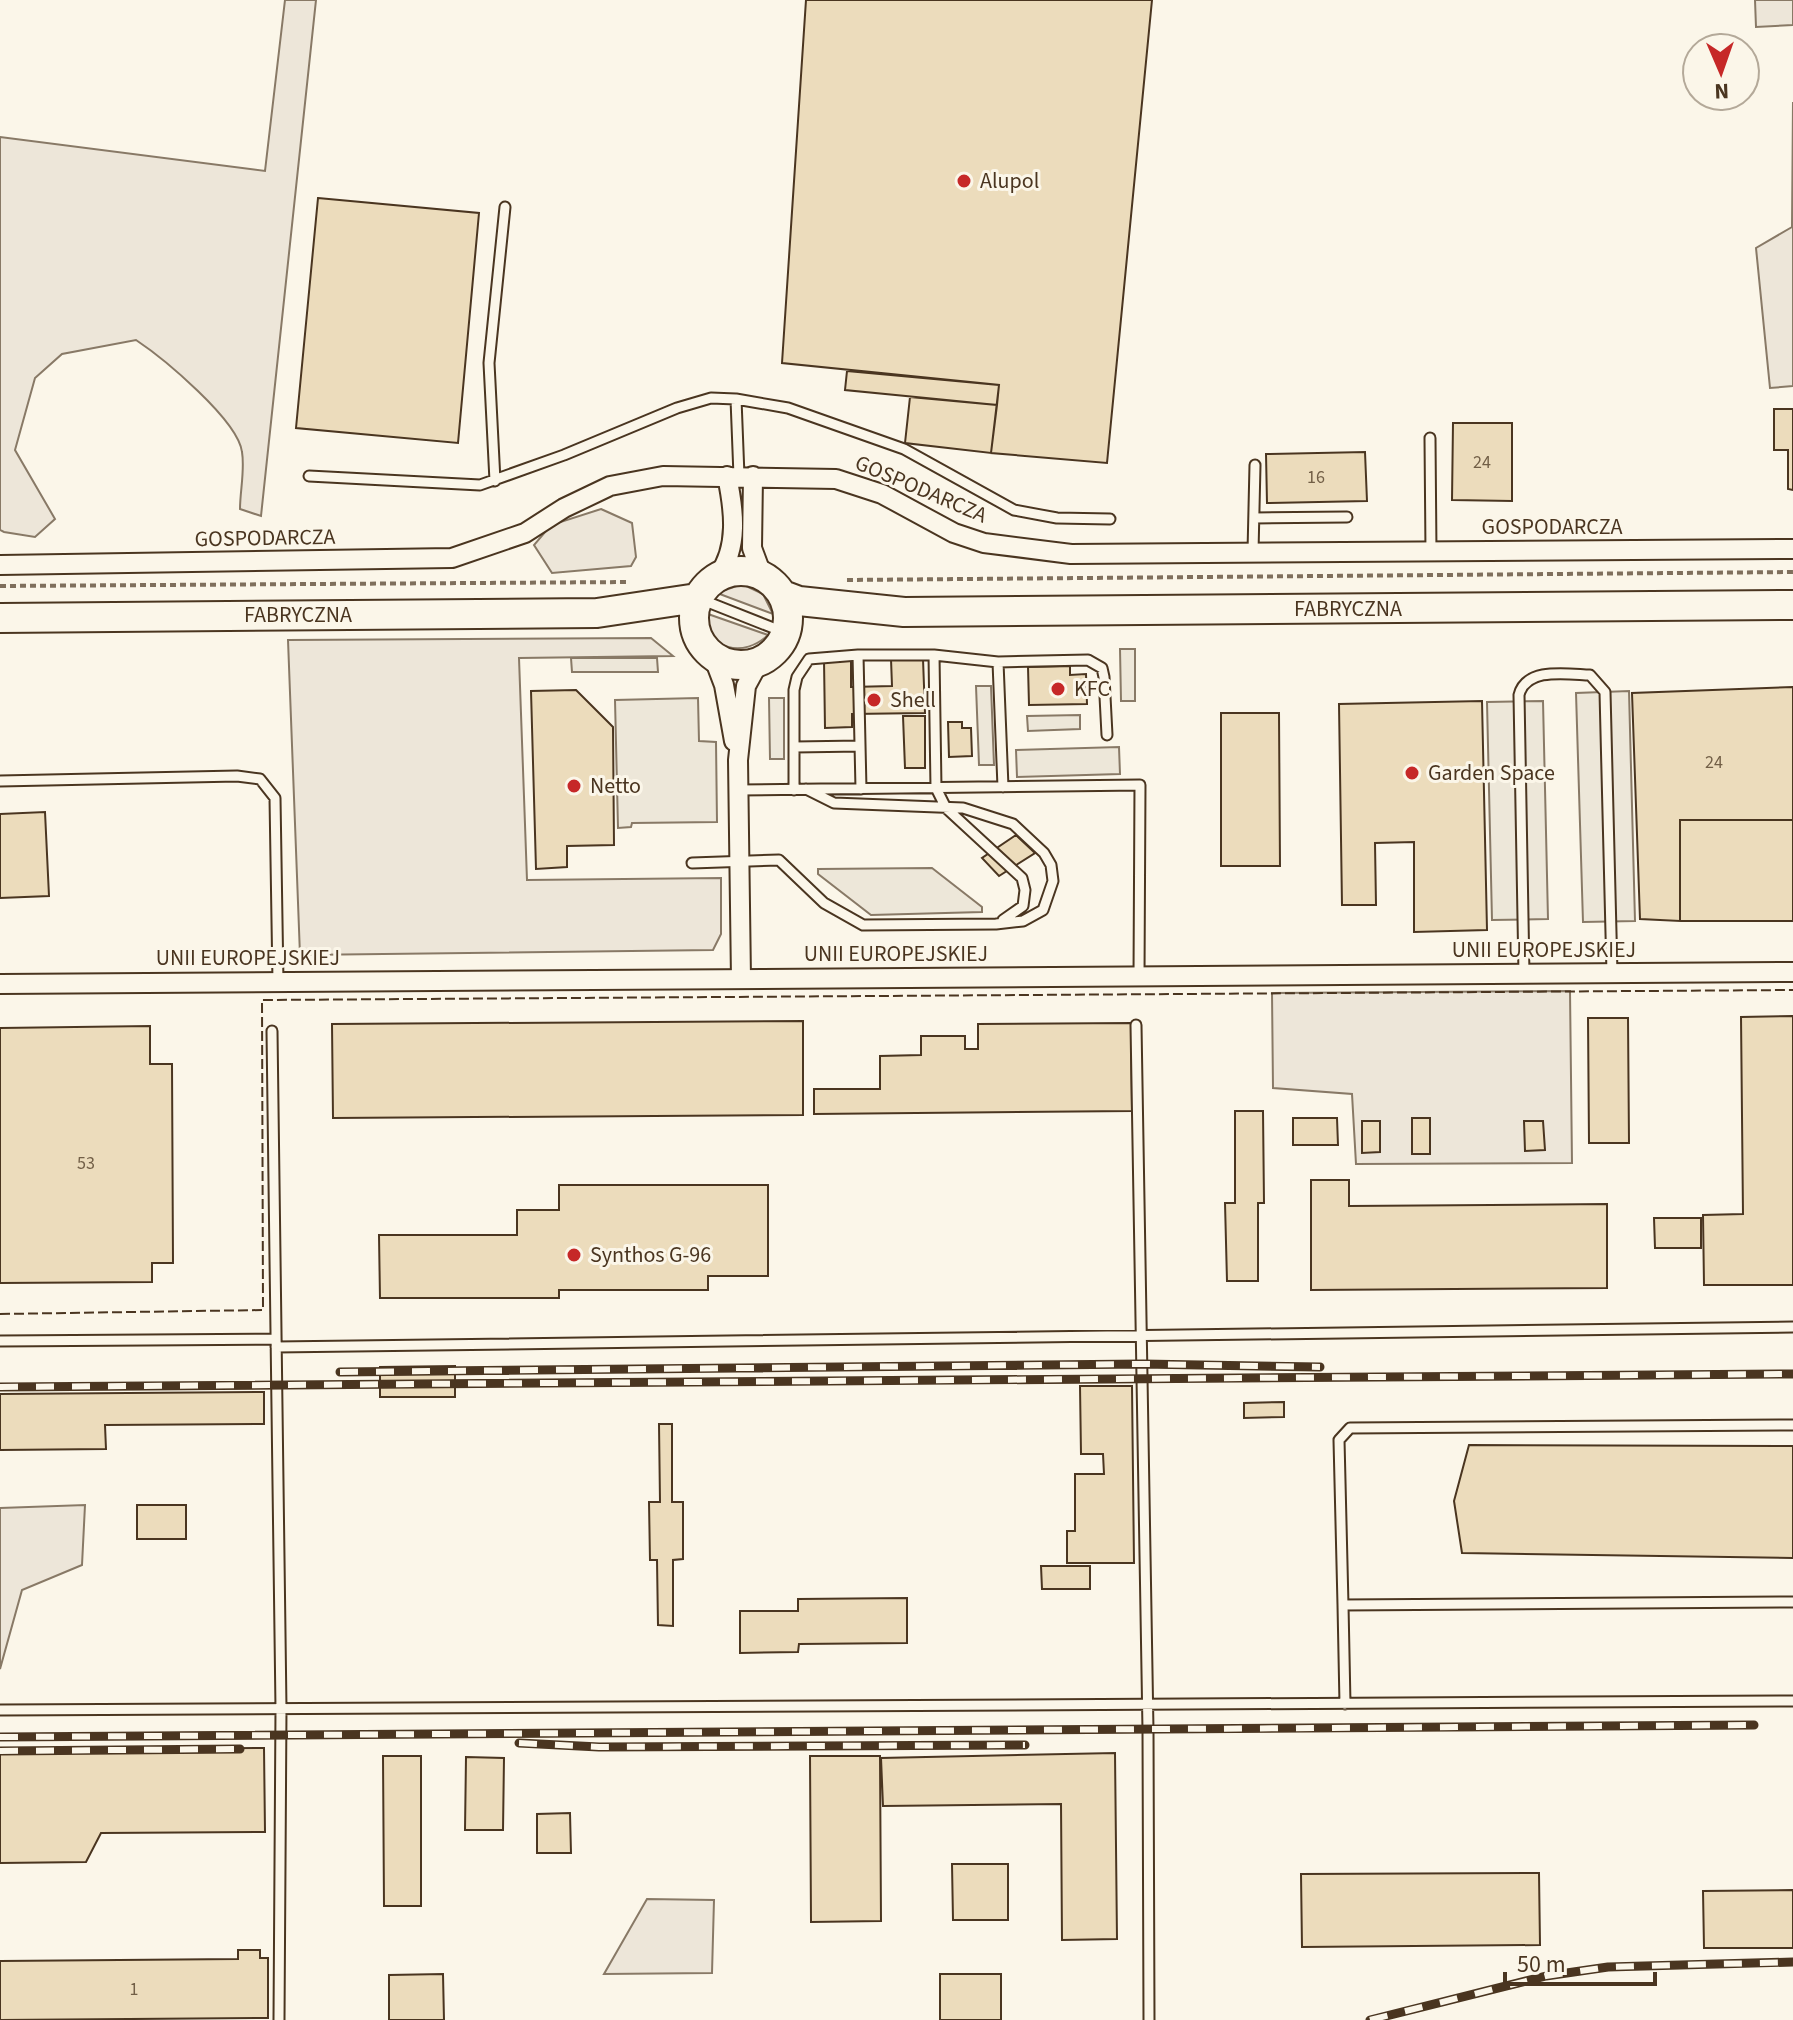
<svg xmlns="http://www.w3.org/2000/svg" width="1793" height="2020" font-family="'Source Sans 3',sans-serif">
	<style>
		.green { fill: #ede6d9; stroke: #887966; stroke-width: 2 }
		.parking { fill: #ede7d9; stroke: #887966; stroke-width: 2 }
		.building { fill: #ecdcbc; stroke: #4a3520; stroke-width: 2 }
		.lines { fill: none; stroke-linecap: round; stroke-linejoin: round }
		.lane-casing { stroke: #4a3520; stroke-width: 13 }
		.street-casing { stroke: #4a3520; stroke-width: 22 }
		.primary-casing { stroke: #4a3520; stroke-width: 32 }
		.path { stroke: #7f6f5c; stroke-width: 4; stroke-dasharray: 6 4; stroke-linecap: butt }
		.lane { stroke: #fbf6e9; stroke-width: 9 }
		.street { stroke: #fbf6e9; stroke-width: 18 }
		.primary { stroke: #fbf6e9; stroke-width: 28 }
		.rail-casing { stroke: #4a3520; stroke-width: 9 }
		.rail { stroke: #fbf6e9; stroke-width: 6; stroke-dasharray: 18; stroke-linecap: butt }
		.fence { stroke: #4a3520; stroke-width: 2; stroke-dasharray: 10 4; stroke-linecap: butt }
		.poi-dot { fill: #c62828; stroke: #fbf6e9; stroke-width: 3 }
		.labels { text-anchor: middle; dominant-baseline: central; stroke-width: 6; stroke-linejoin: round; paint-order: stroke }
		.number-label { font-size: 18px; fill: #725f47 }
		.poi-label { font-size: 22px; fill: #4a3520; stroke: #fbf6e9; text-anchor: start }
		.street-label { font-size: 22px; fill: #4a3520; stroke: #fbf6e9 }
	</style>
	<rect width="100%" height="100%" fill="#fbf6e9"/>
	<!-- green -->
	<path class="green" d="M285,0H316L261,516L240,509C240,491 245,470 242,452C238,420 163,358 136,340L62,354L35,378L15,450L55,519L35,537L4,532L0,530V137L265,171Z
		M1755,0H1793V25L1756,27Z
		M1793,102V386L1770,388L1756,248L1792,227Z
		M601,509L632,523L636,557L631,566L552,573L534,545L551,525Z
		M742,584L763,594L773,614L717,593Z
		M708,614L768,635C745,658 705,651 708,614Z
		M651,638L673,656L519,658L527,880L721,878V934L713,950L300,955L288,640Z
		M1570,991L1572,1163L1356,1164L1352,1094L1273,1088L1272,993Z
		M85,1505L82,1565L22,1590L0,1669V1508Z
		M647,1899L714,1900L712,1973L604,1974Z"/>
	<!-- parking -->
	<path class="parking" d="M1120,649H1135V701H1121Z
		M571,658H657L658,672H572Z
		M976,686H991L994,765H979Z
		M1629,691L1635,921L1583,922L1576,693Z
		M698,698L699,741L716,742L717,822L632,823L631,827L618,828L615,700Z
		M769,698H784V759H770Z
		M1543,701L1548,919L1492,920L1487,702Z
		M1080,715V729L1028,731L1027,716Z
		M1119,747L1120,774L1017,777L1016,750Z
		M932,868L982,907V912L871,915L818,874V869Z"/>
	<!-- building -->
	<path class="building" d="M806,0H1152L1107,463L991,453L999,385L782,363Z
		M318,198L479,213L458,443L296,428Z
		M847,371L999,385L997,405L845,390Z
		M910,397L997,405L991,453L905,443Z
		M1774,409H1793V490L1788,489V450H1774Z
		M1453,423H1512V501L1452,500Z
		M1365,452L1367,501L1267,503L1266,454Z
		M891,659H923L925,713L852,714V727L825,728L824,660H851V687L892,686Z
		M1070,666V675L1086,674L1087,704L1029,705L1028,667Z
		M1793,687V820H1680V921L1640,919L1632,693Z
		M576,690L613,727L614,845L567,846V867L536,869L531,691Z
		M1482,701L1487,930L1414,932V842L1375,843L1376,905H1342L1339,704Z
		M1221,713H1279L1280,866H1221Z
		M903,716H925V768H905Z
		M948,722H962V728H971L972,756L949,757Z
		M45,812L49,896L0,898V814Z
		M1680,820H1793V921H1680Z
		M1016,835L1035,853L999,876L982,858Z
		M1793,1016V1285H1704L1703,1215L1743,1214L1741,1017Z
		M1588,1018H1628L1629,1143H1589Z
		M803,1021V1115L333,1118L332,1024Z
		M1131,1023L1132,1111L814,1114V1089H880V1056L921,1055V1036H965V1049H978V1024Z
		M150,1026V1064H172L173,1263H152V1282L0,1283V1028Z
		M1235,1111H1263L1264,1203H1258V1281H1227L1225,1203H1235Z
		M1293,1118H1337L1338,1145H1293Z
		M1412,1118H1430V1154H1412Z
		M1362,1121H1380V1152L1362,1153Z
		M1524,1121H1543L1545,1150L1525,1151Z
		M1311,1180H1349V1206L1607,1204V1288L1311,1290Z
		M559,1185H768V1276H708V1290H559V1298H380L379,1235H517V1210H559Z
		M1654,1218H1701V1248H1655Z
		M455,1366V1397H380V1367Z
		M1080,1386H1132L1134,1563H1067V1531H1075V1474H1104L1103,1454H1081Z
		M264,1392V1424L105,1425L106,1449L0,1450V1394Z
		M1284,1402V1417L1244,1418V1403Z
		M659,1424H672V1502H683V1559L673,1560V1626L658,1625L657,1560H650L649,1502H660Z
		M1469,1445L1793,1446V1558L1462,1553L1454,1501Z
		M137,1505H186V1539H137Z
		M1041,1566H1090V1589H1042Z
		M907,1598V1643L799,1644L798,1652L740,1653V1611H798V1599Z
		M264,1748L265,1832L101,1833L86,1862L0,1863V1750Z
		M1115,1753L1117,1939L1062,1940L1061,1804L883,1806L881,1758Z
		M383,1756H421V1906H384Z
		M810,1756H880L881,1921L811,1922Z
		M466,1757L504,1758L503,1830H465Z
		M570,1813L571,1853H537V1814Z
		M952,1864H1008V1920H953Z
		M1539,1873L1540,1945L1302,1947L1301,1874Z
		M1793,1890V1948H1704L1703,1891Z
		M238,1950H260V1958H268V2018L0,2020V1961L238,1959Z
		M443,1974L444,2020H389V1975Z
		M940,1974H1001V2020H940Z"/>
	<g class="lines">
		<defs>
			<path id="lane" d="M1430,438L1431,552
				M309,476L480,485L564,455L677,408L711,398L736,399
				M739,476L736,399L788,408L904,449L1014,510L1057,518L1110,519
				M495,481L489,363L505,207
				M1255,518L1347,517
				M1253,552L1255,465
				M700,599L786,633
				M858,655H934L998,662L1088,660L1102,668L1104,677L1107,735
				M934,655L936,788L946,808L1022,878L1025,890L1023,906L1003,920
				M998,662L1003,787
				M795,747L860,746
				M0,781L237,776L260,779L275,798L278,982
				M738,790L1140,785L1139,976
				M794,790V690L797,677L809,659L858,655L861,789
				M692,863L779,860L824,903L863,925L996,924L1023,921L1043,910L1053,881L1051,865L1044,853L1013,824L963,808L834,803L806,789
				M1524,974L1519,695C1526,667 1566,674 1590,675L1605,692L1612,973
				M1136,1025L1148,1730L1149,2020
				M272,1031L281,1709L279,2020
				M0,1341L276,1339
				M276,1347L1793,1327
				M1343,1605L1339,1440L1350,1428L1793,1425
				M1345,1704L1343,1605L1793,1602
				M0,1710L1793,1701"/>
			<path id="street" d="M753,476L752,548L762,575
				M0,565L452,558L525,533L564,508L610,486L663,476L836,479L882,494L954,533L984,543L1071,554L1793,549
				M718,576C739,547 734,510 727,476
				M713,656L724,685L734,741
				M741,979L738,760L746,686L759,662
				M0,984L1793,972"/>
			<path id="primary" d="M694 618a47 47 0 1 1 94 0a47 47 0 1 1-94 0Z
				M783,595L799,601L904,612L1793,605
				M0,618L597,613L697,598"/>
		</defs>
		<!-- lane casing -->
		<use href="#lane" class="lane-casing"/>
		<!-- street casing -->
		<use href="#street" class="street-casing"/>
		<!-- primary casing -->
		<use href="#primary" class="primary-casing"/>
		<!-- path -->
		<path class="path" d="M847,580L1793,572
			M0,586L630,582"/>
		<!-- lane -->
		<use href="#lane" class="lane"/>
		<!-- street -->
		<use href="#street" class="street"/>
		<!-- primary -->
		<use href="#primary" class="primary"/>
		<defs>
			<path id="rail" d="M340,1372L1143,1364L1320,1367
				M0,1387L1793,1374
				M0,1737L1754,1725
				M519,1743L599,1747L1025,1745
				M0,1751L240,1749
				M1370,2020L1546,1976L1608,1967L1793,1962"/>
		</defs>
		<!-- rail casing -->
		<use href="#rail" class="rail-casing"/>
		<!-- rail -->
		<use href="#rail" class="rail"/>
		<!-- fence -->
		<path class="fence" d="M0,1314L263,1310L262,1000L1793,990"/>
	</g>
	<!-- markers -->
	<g class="poi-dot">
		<circle cx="964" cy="181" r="8"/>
		<circle cx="1058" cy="689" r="8"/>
		<circle cx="874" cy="700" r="8"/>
		<circle cx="1412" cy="773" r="8"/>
		<circle cx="574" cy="786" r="8"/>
		<circle cx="574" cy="1255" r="8"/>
	</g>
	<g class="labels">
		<!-- number labels -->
		<g class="number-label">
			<text x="1482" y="462">24</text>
			<text x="1316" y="477">16</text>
			<text x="1714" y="762">24</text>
			<text x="86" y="1163">53</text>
			<text x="134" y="1989">1</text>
		</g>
		<!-- poi labels -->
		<g class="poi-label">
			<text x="980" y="181">Alupol</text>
			<text x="1074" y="689">KFC</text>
			<text x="890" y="700">Shell</text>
			<text x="1428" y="773">Garden Space</text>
			<text x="590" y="786">Netto</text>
			<text x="590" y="1255">Synthos G-96</text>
		</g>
		<!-- street labels -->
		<g class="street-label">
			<text transform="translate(921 489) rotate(23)">GOSPODARCZA</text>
			<text x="1552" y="527">GOSPODARCZA</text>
			<text transform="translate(265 538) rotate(-1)">GOSPODARCZA</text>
			<text x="1348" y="609">FABRYCZNA</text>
			<text x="298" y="615">FABRYCZNA</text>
			<text x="1544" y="950">UNII EUROPEJSKIEJ</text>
			<text x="896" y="954">UNII EUROPEJSKIEJ</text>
			<text x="248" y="958">UNII EUROPEJSKIEJ</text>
		</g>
	</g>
	<!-- north arrow -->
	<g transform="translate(1721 72) rotate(178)"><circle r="38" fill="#fbf6e9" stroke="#b4a999" stroke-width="2"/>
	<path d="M0-6L14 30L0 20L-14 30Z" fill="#c62828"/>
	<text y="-12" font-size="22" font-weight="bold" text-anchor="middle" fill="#4a3520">N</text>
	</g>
	<!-- scale -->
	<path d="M1505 1972v12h150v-12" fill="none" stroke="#4a3520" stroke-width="4"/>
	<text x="1517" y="1972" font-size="24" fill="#4a3520" stroke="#fbf6e9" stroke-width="6" paint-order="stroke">50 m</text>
</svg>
